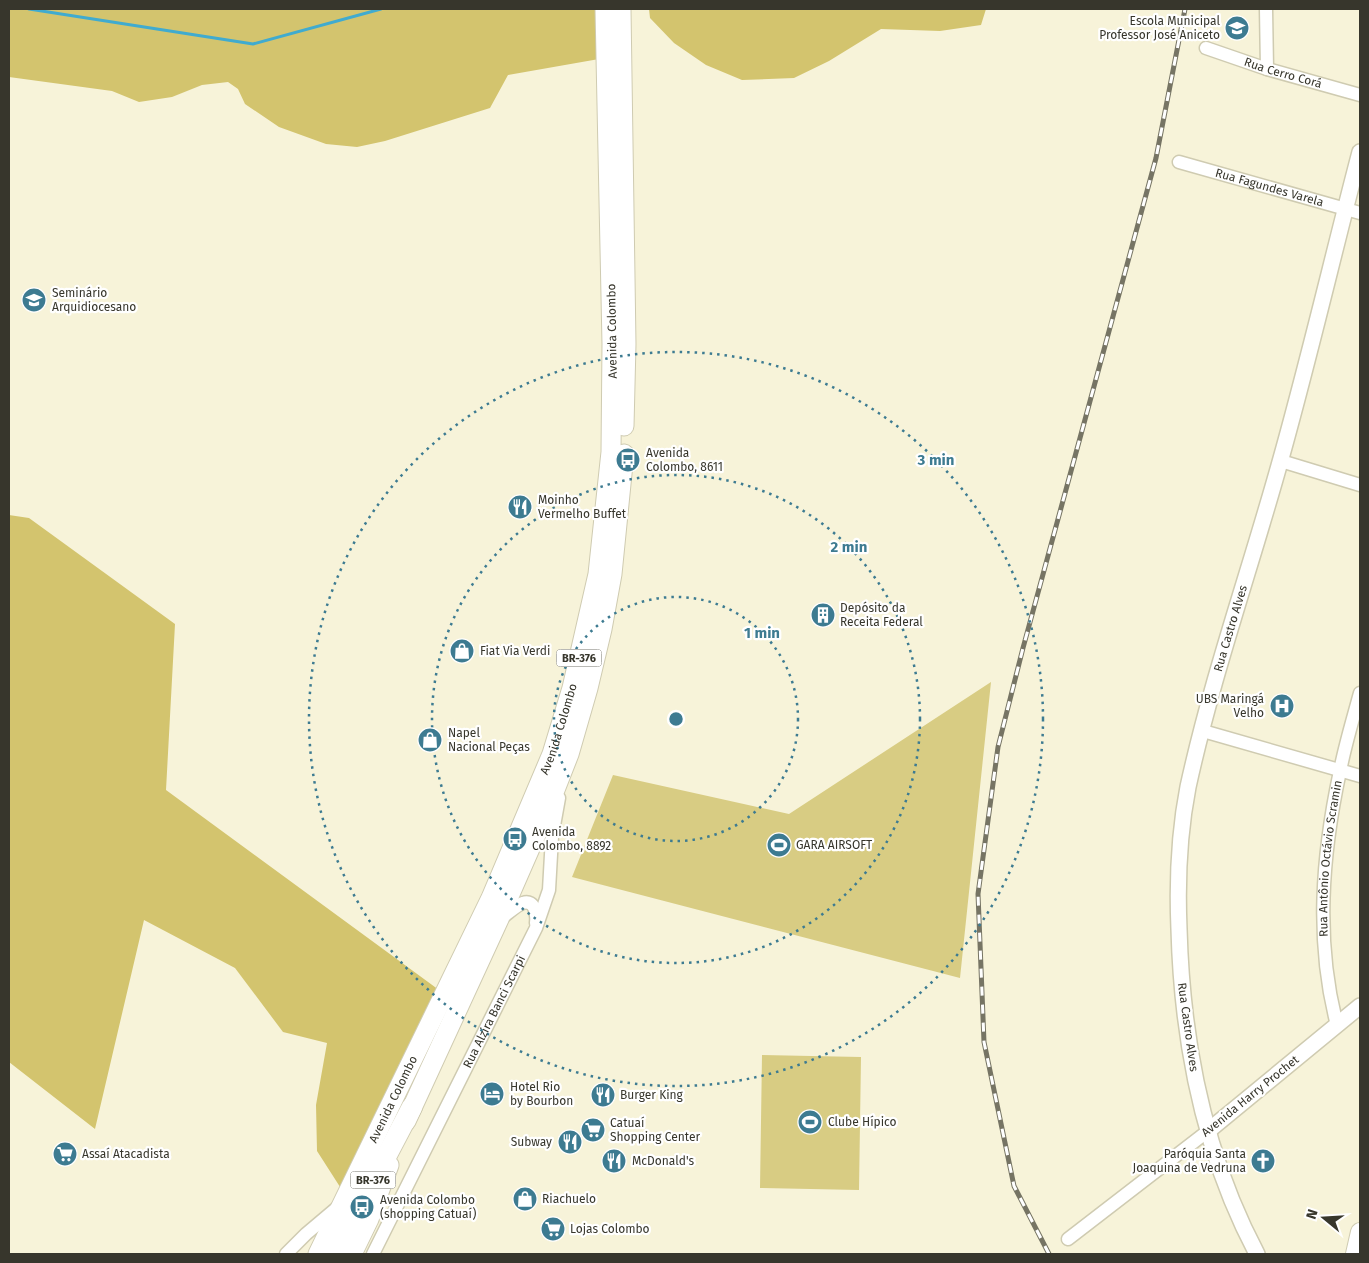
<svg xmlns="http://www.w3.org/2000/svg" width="1369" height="1263" font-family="'Fira Sans',sans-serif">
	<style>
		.green { fill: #d8cc83 }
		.forest { fill: #d3c46e }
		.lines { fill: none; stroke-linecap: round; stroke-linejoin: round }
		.stream { stroke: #40abcf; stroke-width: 3 }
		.minor-casing { stroke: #cfcbb1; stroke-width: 15 }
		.tertiary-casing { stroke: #cfcbb1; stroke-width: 18 }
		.secondary-casing { stroke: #cfcbb1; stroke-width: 20 }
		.primary-casing { stroke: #cfcbb1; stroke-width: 21 }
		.trunk-casing { stroke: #cfcbb1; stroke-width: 22 }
		.minor { stroke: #fff; stroke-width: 12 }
		.tertiary { stroke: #fff; stroke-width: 15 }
		.secondary { stroke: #fff; stroke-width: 18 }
		.primary { stroke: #fff; stroke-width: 19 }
		.trunk { stroke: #fff; stroke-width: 20 }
		.rail-casing { stroke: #767464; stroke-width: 5 }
		.rail { stroke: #fff; stroke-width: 3; stroke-dasharray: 9; stroke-linecap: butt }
		.ring { fill: none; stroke: #3d7b91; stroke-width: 2.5; stroke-dasharray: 2.5 5 }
		.labels { text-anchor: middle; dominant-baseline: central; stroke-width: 4.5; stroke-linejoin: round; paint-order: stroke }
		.shield { fill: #fff; stroke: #73726b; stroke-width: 1 }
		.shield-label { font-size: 11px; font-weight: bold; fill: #37362c }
		.poi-label { font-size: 12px; fill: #37362c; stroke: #fff; text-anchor: start }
		.street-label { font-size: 12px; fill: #37362c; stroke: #fff }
		.centre { fill: #3d7b91; stroke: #fff; stroke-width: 2.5 }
		.ring-label { font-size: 15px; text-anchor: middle; font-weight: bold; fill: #3d7b91; stroke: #fff; stroke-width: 4.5; stroke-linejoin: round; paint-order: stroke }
	</style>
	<rect width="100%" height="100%" fill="#f7f3d9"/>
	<!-- green -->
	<path class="green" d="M991,682L960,978L572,877L613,775L789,814Z
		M762,1055L861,1057L859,1190L760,1188Z"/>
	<!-- forest -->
	<path class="forest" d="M9,9H597L599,59L508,75L490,108L385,141L357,147L326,144L279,127L245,104L238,89L228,82L202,85L172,97L139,102L112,91L9,77Z
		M649,9H986L981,25L940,31L881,29L829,61L794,78L742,80L706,65L674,43L650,18Z
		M9,515L29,518L175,624L166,790L439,990L342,1190L317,1151L316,1105L327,1043L283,1032L235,968L144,920L95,1129L9,1062Z"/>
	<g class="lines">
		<!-- stream -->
		<path class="stream" d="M29,9L253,44L381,9"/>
		<defs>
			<g id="minor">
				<path d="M1266,9L1267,69"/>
				<path id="s1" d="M1206,48L1267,69L1360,95"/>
				<path id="s2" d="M1179,162L1360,213"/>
				<path d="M1281,461L1360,485"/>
				<path d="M1203,731L1360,776"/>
				<path d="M500,919C505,916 518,904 523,903C535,899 537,915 536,923"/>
				<path id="s3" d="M1337,1025C1315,941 1322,855 1340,771C1345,745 1353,719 1360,693"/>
				<path d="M1068,1239L1208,1131"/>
				<path d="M286,1254L306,1234L338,1207"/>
				<path id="s4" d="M373,1254L536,928L549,890L552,837L559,798"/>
			</g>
			<g id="tertiary">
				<path d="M1208,1131L1360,1006"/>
				<path id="s5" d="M1257,1254C1204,1154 1182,1041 1179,929C1177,882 1179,833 1188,787C1212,677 1250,570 1280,462C1309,359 1333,255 1360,152"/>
			</g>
			<path id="secondary" d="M1355,1254L1360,1232"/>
			<g id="primary">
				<path d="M621,9L626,344L624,426"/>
				<path d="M406,1121L499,919L549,805L569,754L588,688L602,629L612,574L624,454"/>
				<path id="s6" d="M318,1254L491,898L552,754L572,688L598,574L611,452L612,344L605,9"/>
				<path d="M352,1254L369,1219L389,1165"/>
			</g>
			<path id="trunk" d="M335,1254L412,1107"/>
		</defs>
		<!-- minor casing -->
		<use href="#minor" class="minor-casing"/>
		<!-- tertiary casing -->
		<use href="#tertiary" class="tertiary-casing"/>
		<!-- secondary casing -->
		<use href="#secondary" class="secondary-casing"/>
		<!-- primary casing -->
		<use href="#primary" class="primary-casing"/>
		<!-- trunk casing -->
		<use href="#trunk" class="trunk-casing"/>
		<!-- minor -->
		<use href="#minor" class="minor"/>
		<!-- tertiary -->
		<use href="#tertiary" class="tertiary"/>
		<!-- secondary -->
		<use href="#secondary" class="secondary"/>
		<!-- primary -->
		<use href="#primary" class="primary"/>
		<!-- trunk -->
		<use href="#trunk" class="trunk"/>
		<defs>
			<path id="rail" d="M1049,1254L1014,1186L984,1042L978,894L998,747L1023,648L1156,158L1185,9"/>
		</defs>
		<!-- rail casing -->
		<use href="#rail" class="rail-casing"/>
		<!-- rail -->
		<use href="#rail" class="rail"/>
	</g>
	<!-- distance rings -->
	<g class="ring">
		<circle cx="676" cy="719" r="122"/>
		<circle cx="676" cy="719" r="244"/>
		<circle cx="676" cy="719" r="367"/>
	</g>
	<!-- icons -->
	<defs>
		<symbol id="school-disc" viewBox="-11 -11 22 22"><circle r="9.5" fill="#3d7b91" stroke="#fff"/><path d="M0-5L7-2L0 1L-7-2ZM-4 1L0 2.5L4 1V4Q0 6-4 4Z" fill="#fff"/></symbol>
		<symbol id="university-disc" viewBox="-11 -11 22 22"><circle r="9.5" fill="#3d7b91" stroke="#fff"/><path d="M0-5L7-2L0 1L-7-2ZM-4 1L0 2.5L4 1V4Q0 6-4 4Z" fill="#fff"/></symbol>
		<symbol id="bus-disc" viewBox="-11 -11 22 22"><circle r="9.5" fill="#3d7b91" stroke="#fff"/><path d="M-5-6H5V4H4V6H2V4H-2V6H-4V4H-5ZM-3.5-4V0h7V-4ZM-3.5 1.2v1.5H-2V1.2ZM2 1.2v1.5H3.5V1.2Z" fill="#fff"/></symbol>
		<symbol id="restaurant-disc" viewBox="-11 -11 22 22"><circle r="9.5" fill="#3d7b91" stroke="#fff"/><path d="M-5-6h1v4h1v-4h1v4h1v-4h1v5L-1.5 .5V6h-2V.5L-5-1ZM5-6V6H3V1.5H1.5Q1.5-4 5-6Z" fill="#fff"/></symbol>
		<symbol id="building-disc" viewBox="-11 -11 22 22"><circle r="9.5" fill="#3d7b91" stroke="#fff"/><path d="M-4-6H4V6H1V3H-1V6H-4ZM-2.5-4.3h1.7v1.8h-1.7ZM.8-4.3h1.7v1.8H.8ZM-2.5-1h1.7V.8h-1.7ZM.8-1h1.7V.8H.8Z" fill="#fff"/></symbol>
		<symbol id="shop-disc" viewBox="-11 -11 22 22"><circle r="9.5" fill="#3d7b91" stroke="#fff"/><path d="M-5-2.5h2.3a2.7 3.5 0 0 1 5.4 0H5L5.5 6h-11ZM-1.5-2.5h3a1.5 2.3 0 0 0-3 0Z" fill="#fff"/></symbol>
		<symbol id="hospital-disc" viewBox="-11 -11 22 22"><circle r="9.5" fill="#3d7b91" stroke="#fff"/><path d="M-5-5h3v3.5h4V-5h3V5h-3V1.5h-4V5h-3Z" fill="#fff"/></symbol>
		<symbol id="stadium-disc" viewBox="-11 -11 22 22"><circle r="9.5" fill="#3d7b91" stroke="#fff"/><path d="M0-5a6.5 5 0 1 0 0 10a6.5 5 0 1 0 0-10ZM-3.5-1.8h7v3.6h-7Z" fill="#fff"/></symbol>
		<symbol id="hotel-disc" viewBox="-11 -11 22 22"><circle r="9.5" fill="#3d7b91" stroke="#fff"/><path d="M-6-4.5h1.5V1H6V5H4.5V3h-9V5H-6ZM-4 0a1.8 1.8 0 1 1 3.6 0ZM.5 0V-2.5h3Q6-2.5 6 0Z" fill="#fff"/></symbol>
		<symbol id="supermarket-disc" viewBox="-11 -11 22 22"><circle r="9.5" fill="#3d7b91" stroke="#fff"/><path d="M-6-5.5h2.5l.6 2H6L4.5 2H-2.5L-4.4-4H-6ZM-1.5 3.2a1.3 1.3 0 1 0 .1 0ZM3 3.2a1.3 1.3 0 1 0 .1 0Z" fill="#fff"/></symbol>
		<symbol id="church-disc" viewBox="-11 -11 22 22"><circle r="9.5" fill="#3d7b91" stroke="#fff"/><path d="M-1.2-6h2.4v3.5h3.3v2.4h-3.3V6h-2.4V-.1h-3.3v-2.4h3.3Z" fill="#fff"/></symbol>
	</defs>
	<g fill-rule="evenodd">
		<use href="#school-disc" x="1223" y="14" width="28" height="28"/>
		<use href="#university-disc" x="20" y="286" width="28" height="28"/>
		<use href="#bus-disc" x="614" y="446" width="28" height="28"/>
		<use href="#restaurant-disc" x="506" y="493" width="28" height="28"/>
		<use href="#building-disc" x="809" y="601" width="28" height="28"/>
		<use href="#shop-disc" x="448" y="637" width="28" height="28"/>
		<use href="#hospital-disc" x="1268" y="692" width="28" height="28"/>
		<use href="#shop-disc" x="416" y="726" width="28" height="28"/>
		<use href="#bus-disc" x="501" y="825" width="28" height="28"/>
		<use href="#stadium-disc" x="765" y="831" width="28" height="28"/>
		<use href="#hotel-disc" x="478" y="1080" width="28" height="28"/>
		<use href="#restaurant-disc" x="589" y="1081" width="28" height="28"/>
		<use href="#stadium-disc" x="796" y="1108" width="28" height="28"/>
		<use href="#supermarket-disc" x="579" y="1116" width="28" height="28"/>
		<use href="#restaurant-disc" x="556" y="1128" width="28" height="28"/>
		<use href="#supermarket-disc" x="51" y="1140" width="28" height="28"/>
		<use href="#restaurant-disc" x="600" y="1147" width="28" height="28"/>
		<use href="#church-disc" x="1249" y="1147" width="28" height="28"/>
		<use href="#shop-disc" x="511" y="1185" width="28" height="28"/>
		<use href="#bus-disc" x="348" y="1193" width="28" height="28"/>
		<use href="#supermarket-disc" x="539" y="1215" width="28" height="28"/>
	</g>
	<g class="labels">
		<!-- shield labels -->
		<g class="shield">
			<rect x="556.5" y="649.5" width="45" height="17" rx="4"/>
			<rect x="350.5" y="1171.5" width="45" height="17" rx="4"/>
		</g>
		<g class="shield-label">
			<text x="579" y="658">BR-376</text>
			<text x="373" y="1180">BR-376</text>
		</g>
		<!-- poi labels -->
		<g class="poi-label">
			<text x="1220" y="21" text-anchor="end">Escola Municipal<tspan x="1220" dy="14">Professor José Aniceto</tspan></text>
			<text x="52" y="293">Seminário<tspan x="52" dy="14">Arquidiocesano</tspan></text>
			<text x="646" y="453">Avenida<tspan x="646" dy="14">Colombo, 8611</tspan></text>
			<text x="538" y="500">Moinho<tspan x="538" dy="14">Vermelho Buffet</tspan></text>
			<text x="840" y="608">Depósito da<tspan x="840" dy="14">Receita Federal</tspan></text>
			<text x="480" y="651">Fiat Via Verdi</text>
			<text x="1264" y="699" text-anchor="end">UBS Maringá<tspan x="1264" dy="14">Velho</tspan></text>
			<text x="448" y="733">Napel<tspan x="448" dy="14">Nacional Peças</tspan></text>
			<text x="532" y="832">Avenida<tspan x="532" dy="14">Colombo, 8892</tspan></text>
			<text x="796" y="845">GARA AIRSOFT</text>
			<text x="510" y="1087">Hotel Rio<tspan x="510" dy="14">by Bourbon</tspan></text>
			<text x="620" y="1095">Burger King</text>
			<text x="828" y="1122">Clube Hípico</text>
			<text x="610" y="1123">Catuaí<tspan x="610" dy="14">Shopping Center</tspan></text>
			<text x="552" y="1142" text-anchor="end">Subway</text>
			<text x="82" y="1154">Assaí Atacadista</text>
			<text x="1246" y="1154" text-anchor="end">Paróquia Santa<tspan x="1246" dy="14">Joaquina de Vedruna</tspan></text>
			<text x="632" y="1161">McDonald's</text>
			<text x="542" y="1199">Riachuelo</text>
			<text x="380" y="1200">Avenida Colombo<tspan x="380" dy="14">(shopping Catuaí)</tspan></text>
			<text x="570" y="1229">Lojas Colombo</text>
		</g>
		<!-- street labels -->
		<g class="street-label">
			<text stroke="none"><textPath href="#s1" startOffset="81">Rua Cerro Corá</textPath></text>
			<text stroke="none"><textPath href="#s2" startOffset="94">Rua Fagundes Varela</textPath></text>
			<text transform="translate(612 331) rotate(-91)">Avenida Colombo</text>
			<text stroke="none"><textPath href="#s5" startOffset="644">Rua Castro Alves</textPath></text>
			<text stroke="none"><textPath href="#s6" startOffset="578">Avenida Colombo</textPath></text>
			<text stroke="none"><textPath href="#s3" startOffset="168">Rua Antônio Octávio Scramin</textPath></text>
			<text stroke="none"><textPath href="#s4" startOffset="271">Rua Alzira Banci Scarpi</textPath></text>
			<text transform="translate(1188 1027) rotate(82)">Rua Castro Alves</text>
			<text transform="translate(1250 1096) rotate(-39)">Avenida Harry Prochet</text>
			<text stroke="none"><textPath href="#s6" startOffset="172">Avenida Colombo</textPath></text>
		</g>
	</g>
	<circle cx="676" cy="719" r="8" class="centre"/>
	<g class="ring-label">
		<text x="936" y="465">3 min</text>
		<text x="849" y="552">2 min</text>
		<text x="762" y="638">1 min</text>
	</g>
	<!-- border -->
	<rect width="1369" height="1263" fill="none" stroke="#37362c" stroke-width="20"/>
	<!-- north arrow -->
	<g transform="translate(1324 1218) rotate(288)" stroke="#ffffff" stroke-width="4" paint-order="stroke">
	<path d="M0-4L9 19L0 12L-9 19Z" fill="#37362c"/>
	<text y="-8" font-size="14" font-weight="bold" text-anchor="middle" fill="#37362c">N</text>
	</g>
</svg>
